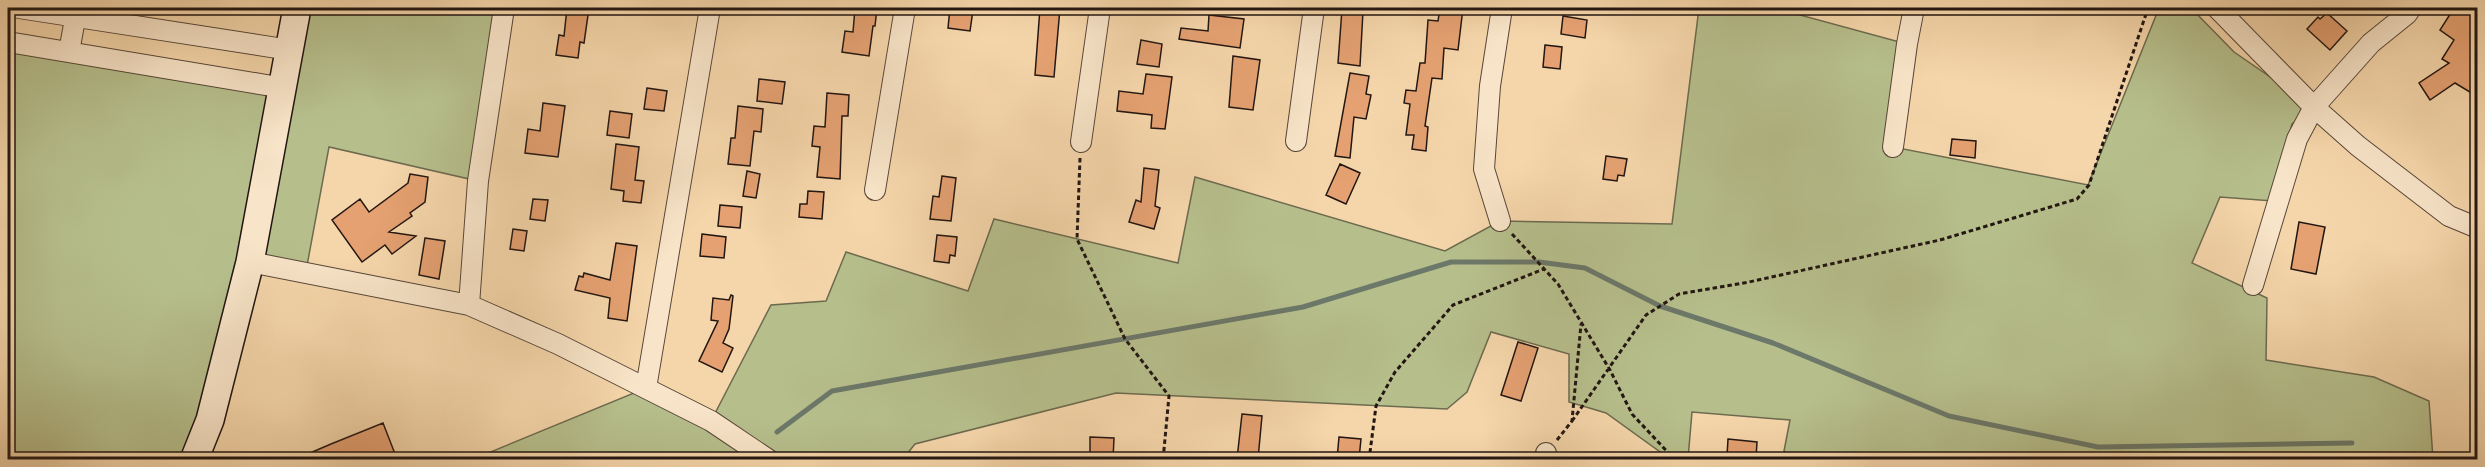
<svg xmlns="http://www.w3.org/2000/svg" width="2485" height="467" font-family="'IM FELL French Canon',serif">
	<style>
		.green { fill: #b6bf8c; stroke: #6c6a4f; stroke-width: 1.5 }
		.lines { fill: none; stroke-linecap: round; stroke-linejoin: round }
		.stream { stroke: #6c7869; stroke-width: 5 }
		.building { fill: #e5a172; stroke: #221612; stroke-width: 1.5 }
		.street-casing { stroke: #574638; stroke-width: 22 }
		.secondary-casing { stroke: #221612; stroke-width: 30 }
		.path { stroke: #221612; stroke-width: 3; stroke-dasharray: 4.5 3; stroke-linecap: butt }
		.street { stroke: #f8e4c8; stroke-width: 20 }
		.secondary { stroke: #f8e4c8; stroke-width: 27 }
	</style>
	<rect width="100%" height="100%" fill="#f5d6aa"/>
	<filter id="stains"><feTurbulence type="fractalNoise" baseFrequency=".00333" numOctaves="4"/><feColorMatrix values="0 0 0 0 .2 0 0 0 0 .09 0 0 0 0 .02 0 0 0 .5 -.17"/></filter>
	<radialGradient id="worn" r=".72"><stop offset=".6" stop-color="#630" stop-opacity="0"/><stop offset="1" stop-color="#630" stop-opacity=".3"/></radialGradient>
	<!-- green -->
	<path class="green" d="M297,8H504L478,181L329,147L306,271L250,262L194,459H8V42L283,88Z
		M1699,8H1774L1907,44L1893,147L2088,185L2159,8H2191L2234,52L2314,107L2292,124L2273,201L2220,197L2192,263L2267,298L2266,360L2374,377L2429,401L2433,459H1795L1784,451L1790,420L1692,412L1688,459H1670L1606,413L1569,402V354L1491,332L1467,392L1447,409L1116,393L915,444L903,459L492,460L488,453L646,388L711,421L771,305L826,301L846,252L968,291L994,219L1178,263L1195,177L1445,251L1500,221L1672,224Z"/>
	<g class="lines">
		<!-- stream -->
		<path class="stream" d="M777,432L832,391L1303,307L1451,262H1539L1585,268L1660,306L1773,343L1949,416L2098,447L2352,443"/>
	</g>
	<!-- building -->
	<path class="building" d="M567,8H589L584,43L580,42L578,58L556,55L559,35L564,36Z
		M855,8H877L875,26H873L869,56L842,52L845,31L853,32Z
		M950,8L973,10L970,31L948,28Z
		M1040,8H1060L1054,77L1035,75Z
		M1440,8H1463L1458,50L1444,48L1442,79L1432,78L1425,126L1428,127L1426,151L1412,149L1414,135H1406L1410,104L1404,103L1406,90L1416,91L1420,63H1425L1428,20L1438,21Z
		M2454,8H2478V97L2455,83L2430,100L2419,83L2449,63L2442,59L2454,40L2440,30Z
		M1342,9L1363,11L1360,66L1338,63Z
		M2327,13L2347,31L2330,50L2307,29L2318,17L2320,19Z
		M1209,15L1244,19L1240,48L1179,39L1181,28L1208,31Z
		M1563,16L1587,20L1585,38L1561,34Z
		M1141,40L1162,44L1159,67L1137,64Z
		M1545,45L1562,47L1560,69L1543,67Z
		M1233,56L1260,60L1253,110L1229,107Z
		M1350,73L1369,76L1366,94L1371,95L1366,119L1354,117L1350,158L1335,156Z
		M1146,74L1172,77L1165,129L1151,128L1152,115L1117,111L1119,91L1143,94Z
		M759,79L785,82L782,104L757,101Z
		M647,88L667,91L664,111L644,109Z
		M827,93L849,95L848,116H842L840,179L817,177L820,147L812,146L814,126L825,127Z
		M543,103L565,106L558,157L525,153L528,129L540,131Z
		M738,106L763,109L761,132L754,131L750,166L728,164L731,138H735Z
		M610,111L632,114L629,138L607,135Z
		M1952,139L1976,141L1975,158L1950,155Z
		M616,144L639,147L635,180L644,181L641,203L623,201L624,191L611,189Z
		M1606,156L1627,159L1624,176L1618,175L1617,181L1603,179Z
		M1340,164L1360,173L1346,204L1326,195Z
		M1144,168L1159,170L1155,206L1160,208L1154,229L1129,222L1136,200L1141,202Z
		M747,171L760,174L756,198L743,196Z
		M410,174L428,177L425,202L410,213L412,216L389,232L416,236L392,254L385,245L362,262L332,220L360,199L369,212L408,183Z
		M942,176L956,178L951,221L930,219L933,196L939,197Z
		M808,191L824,192L822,219L799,217L800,204H807Z
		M533,199L548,200L545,221L530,219Z
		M720,205L742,207L740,228L718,226Z
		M2299,222L2325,227L2316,274L2291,269Z
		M513,229L527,231L524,251L510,249Z
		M702,234L726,237L724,258L700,256Z
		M937,235L957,237L955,256L950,255L949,263L934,261Z
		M425,238L445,241L439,279L419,275Z
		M616,243L637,246L627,321L608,318L610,298L575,290L579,276L583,277L584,273L610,280Z
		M731,295L733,296L729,329L723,343L733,348L722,372L699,361L718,321L711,320L713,298L729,300Z
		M1518,342L1538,348L1521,401L1501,395Z
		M1242,414L1262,416L1258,459H1237Z
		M383,423L397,459H296L331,444Z
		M1090,437L1114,438L1113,459H1090Z
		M1339,437L1361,439L1359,459H1337Z
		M1728,439L1757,442L1756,458L1727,456Z"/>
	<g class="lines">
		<defs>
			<path id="street" d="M19,8L290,50
				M2217,8L2314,107L2358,146L2449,216L2478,228
				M8,42L284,88
				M69,52L77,8
				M1296,141L1314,8
				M1081,142L1100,8
				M1893,147L1907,44L1914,8
				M875,190L905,8
				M1500,221L1484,169L1490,86L1502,8
				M250,262L469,305L558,344L711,421L769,460
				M2253,285L2297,139L2314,107L2371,43L2407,14L2411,8
				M469,305L478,181L504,8
				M646,388L710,8
				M1546,453V460"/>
			<path id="secondary" d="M194,460L210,420L250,262L297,8"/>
		</defs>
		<!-- street casing -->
		<use href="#street" class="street-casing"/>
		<!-- secondary casing -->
		<use href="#secondary" class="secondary-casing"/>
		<!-- path -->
		<path class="path" d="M1080,158L1077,239L1125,339L1169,396L1163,460
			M1512,234L1558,284L1610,370L1632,414L1675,460
			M1572,421L1646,315L1679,294L1749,282L1940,240L2077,199L2089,185L2148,8
			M1557,440L1572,421L1581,324
			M1369,460L1376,406L1395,372L1453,305L1544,269"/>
		<!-- street -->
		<use href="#street" class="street"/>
		<!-- secondary -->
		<use href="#secondary" class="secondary"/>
	</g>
	<!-- margin -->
	<rect width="2485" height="467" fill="none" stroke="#f5d6aa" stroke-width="30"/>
	<rect x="9" y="9" width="2467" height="449" fill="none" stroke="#221612" stroke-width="3"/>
	<rect x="15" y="15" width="2455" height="437" fill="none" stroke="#221612" stroke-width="1.5"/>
	<rect width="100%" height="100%" filter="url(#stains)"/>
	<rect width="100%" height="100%" fill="url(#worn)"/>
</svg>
